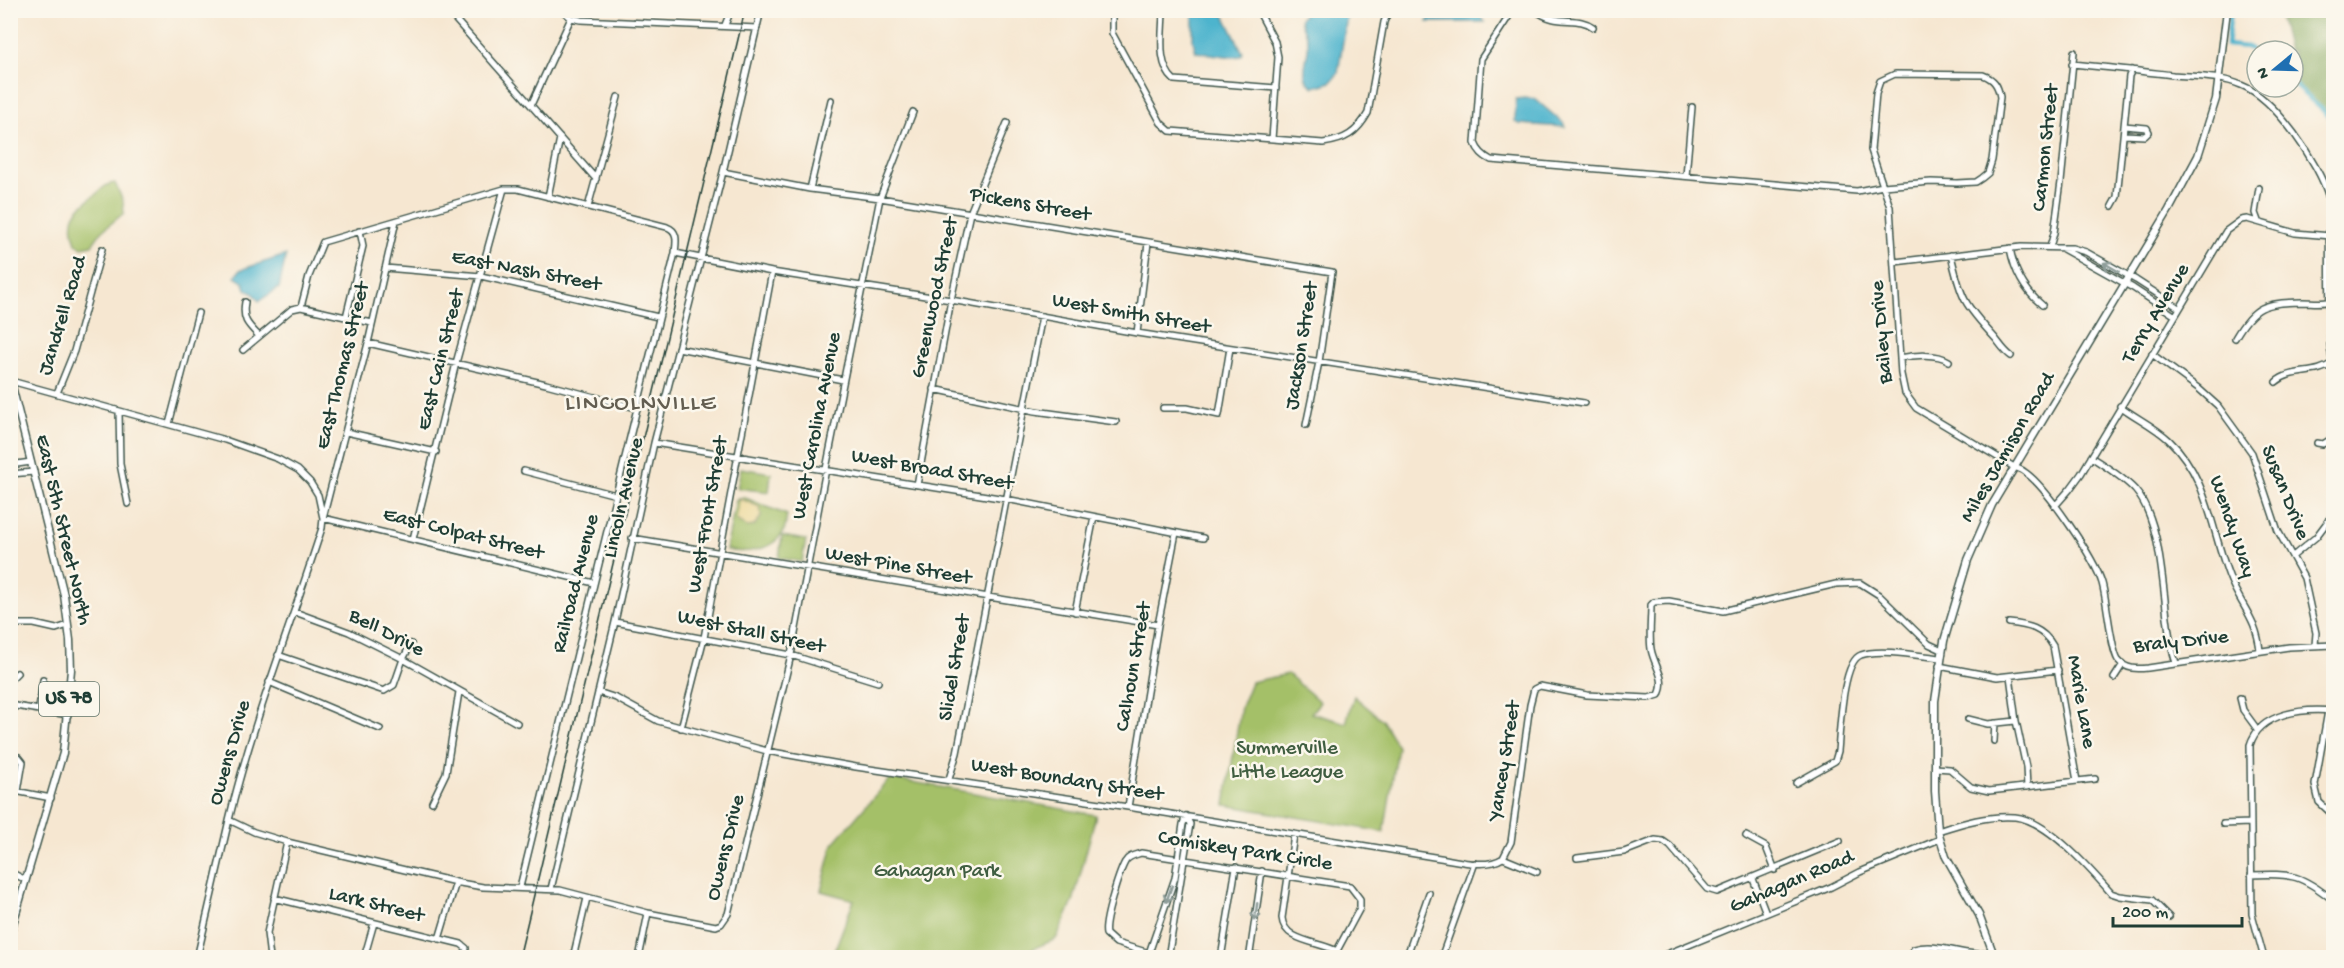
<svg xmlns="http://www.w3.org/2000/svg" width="2344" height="968" font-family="'Gochi Hand',sans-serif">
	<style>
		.green { fill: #a4c067; stroke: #627e4e; stroke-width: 1.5 }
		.forest { fill: #83a65c; stroke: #517248; stroke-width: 1.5 }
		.sand { fill: #eeda9e; stroke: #868c69; stroke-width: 1.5 }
		.water { fill: #4eb4cd; stroke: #367880; stroke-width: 1.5 }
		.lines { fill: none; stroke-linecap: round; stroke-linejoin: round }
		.canal { stroke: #4eb4cd; stroke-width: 4.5 }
		.minor-casing { stroke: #3f564c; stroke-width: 8 }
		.major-casing { stroke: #3f564c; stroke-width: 9 }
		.minor { stroke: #fff; stroke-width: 5 }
		.major { stroke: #fff; stroke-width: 6 }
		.rail { stroke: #1f3d34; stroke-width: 1.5 }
		.oneway { stroke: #8f9e9a }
		.labels { text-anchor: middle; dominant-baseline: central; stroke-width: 5; stroke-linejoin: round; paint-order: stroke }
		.shield { fill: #fbf7ec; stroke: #61756b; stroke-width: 1.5 }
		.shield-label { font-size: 20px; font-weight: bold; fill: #1f3d34 }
		.street-label { font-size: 21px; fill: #1f3d34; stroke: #fbf7ec }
		.park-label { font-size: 21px; fill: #405e41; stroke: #fbf7ec }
		.quarter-label { font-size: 24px; letter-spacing: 1.5px; fill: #635e51; stroke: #fbf7ec }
	</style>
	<rect width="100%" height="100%" fill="#fbf7ec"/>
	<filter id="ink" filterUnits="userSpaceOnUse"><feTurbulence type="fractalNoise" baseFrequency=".0167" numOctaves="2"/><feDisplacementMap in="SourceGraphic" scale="12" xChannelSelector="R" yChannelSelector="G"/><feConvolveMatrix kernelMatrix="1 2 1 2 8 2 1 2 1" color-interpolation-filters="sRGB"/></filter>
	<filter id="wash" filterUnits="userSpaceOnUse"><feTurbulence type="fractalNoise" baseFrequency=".008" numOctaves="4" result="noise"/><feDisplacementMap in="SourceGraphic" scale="24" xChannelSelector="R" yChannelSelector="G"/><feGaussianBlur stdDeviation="1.35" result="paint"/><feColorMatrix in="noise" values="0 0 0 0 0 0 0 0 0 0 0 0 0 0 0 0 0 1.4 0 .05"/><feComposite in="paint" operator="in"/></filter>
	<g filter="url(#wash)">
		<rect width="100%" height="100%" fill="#f6e7d1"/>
		<!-- green -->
		<path class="green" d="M115,183L123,201L124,213L102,231L92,245L82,247L76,243C67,217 75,210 95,195C102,189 105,184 115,183Z
			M741,468L771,473L769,492L737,488Z
			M743,497L787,515C786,519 786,526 784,530C774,551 745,554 726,550L736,500Z
			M782,536L806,540L802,562L779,558Z
			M1288,674L1320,702L1311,713L1346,723L1354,696L1382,720L1398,747L1384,832L1225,805L1241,707L1251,682Z
			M890,778L1096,815L1073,902L1056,939L1025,952L1023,957H832L854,900L821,891L833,844Z"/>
		<!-- forest -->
		<path class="forest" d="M2278,11H2333V120L2296,87L2293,75V51H2288Z"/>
		<!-- sand -->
		<path class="sand" d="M741,499L760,507L761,517L754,526L747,527L736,520L739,501Z"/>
		<!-- water -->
		<path class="water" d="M1193,11H1222L1243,53L1241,56L1233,57L1196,52L1193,41Z
			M1306,11H1343L1347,16L1338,73L1331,82L1314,87C1296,77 1310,58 1308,42C1307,35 1302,27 1300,19Z
			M1475,11L1485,22H1427L1433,11Z
			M1525,98L1535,99L1563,123L1565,127L1519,124L1515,121L1516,99Z
			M286,255L279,288L259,301L254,294L246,289L244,283L235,277L240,270Z"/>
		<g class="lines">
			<!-- canal -->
			<path class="canal" d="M2231,10L2227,45L2247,47L2257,53
				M2293,84L2334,120"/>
		</g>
	</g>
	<g filter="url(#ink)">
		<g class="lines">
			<defs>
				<path id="minor" d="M447,10L596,179
					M562,10L571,18L581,20L757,28
					M1112,10V33L1161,123L1170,131L1323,143C1345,140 1357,133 1368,113L1384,22L1389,10
					M1163,10C1163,32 1156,64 1174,80L1276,88
					M1258,10L1275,42L1278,57L1272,139
					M1513,10L1481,59L1475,143C1478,151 1483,156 1491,160L1857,191L1883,186L1890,207L1901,374L1905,393L1916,408L2014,467C2019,469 2022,469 2026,473C2047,488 2095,559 2102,583C2107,600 2111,650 2118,660C2126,670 2138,669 2148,668L2289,647L2334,645
					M1535,10C1557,27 1577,15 1593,27
					M725,25L731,10
					M2072,64C2106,67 2139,71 2173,75C2195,77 2220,76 2241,85C2275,98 2319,163 2329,198L2330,345L2334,374
					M1895,74L1983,75C1994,79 1998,85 2000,97L1992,160L1988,173L1982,178L1976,182L1957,183L1931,182L1883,186L1871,150L1876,93L1880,81Z
					M531,105L571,18
					M2124,135L2145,136L2149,132L2147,128L2124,126
					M723,172L810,189L880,198L1332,272L1319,362L1306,425
					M1686,176L1692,107
					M810,189L831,100
					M548,197L560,138
					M2112,206L2117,197L2129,76L2132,70
					M588,207L618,97
					M396,221L368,343L323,518L594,583
					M2258,221L2255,213L2259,188
					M2050,247L2054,233L2061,182L2074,52
					M2010,248C2014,271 2024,290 2042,305
					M2063,249L2133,288L2174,315
					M675,253L772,272L951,300L1137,333L1584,403
					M1951,255C1961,299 1964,304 1995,338C2000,344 2004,351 2011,356
					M1895,262L2021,247L2072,248L2086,252L2136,280L2179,308
					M385,268L481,276L658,317
					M245,302C242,319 247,324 258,335
					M301,307L309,276L323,242L504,189H518L667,227C679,231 676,243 675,253L520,887
					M346,317L363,246L360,231H359
					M1137,333L1148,243
					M2235,338C2254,305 2265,303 2302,302C2312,302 2322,304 2331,301
					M368,343L546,384L636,408
					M678,348L843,380
					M243,350L292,309L301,307L372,323
					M2152,354L2198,388L2218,406L2252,453L2278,531L2304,578L2316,633L2315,645
					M1900,358C1914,355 1937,353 1949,361
					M11,381L225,440L278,459L298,470L310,482L318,495L323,518L322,528C291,625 253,720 229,820L254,832L287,842L460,883L483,887L560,890L648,913L716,926L721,924L728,914L791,655L826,469L880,198L913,112
					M2276,382C2291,368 2316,376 2332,363
					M934,389L1035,411L1116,422
					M57,393L74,351L102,249
					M2120,406C2136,418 2154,426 2169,440C2208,477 2211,529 2229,576C2240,605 2257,618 2260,651
					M1163,408H1187L1219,415L1230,348
					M119,411L120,464L128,504
					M169,424L198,313
					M346,432L436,452
					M654,443L1006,499L1203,538
					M2317,443L2323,444L2334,437
					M2091,457C2106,467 2123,477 2135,490C2168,528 2160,615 2176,663
					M10,465L31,462
					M524,471L616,495
					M10,474L34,472
					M917,485L951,300L970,213L1007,123
					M2055,506L2070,489L2081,474L2226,231L2241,220L2247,219L2295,233L2331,236
					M632,538L1158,625
					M413,539L456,363L504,189
					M2293,556L2316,537L2334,513
					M295,612L349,632L403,659L517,723
					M1075,612L1094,517
					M615,622L791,655L878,682
					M2009,623C2028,625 2043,628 2053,646L2077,781
					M10,624H34L56,629L68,625
					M278,655L384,691L394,685L403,659L411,644
					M1939,666L1997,677L2058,670
					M2010,676L2016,721L2026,767L2027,787
					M2114,678L2123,664
					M10,680L17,673
					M269,682L380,729
					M598,692L616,698L658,721L767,751L856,767L1128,807L1440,858C1459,861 1486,869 1503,858L1537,872
					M2240,698L2243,710L2257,729
					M10,705L68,715
					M39,709L43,680
					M2328,711L2315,785L2319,802L2334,816
					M1968,719L1988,724L2016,721
					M681,728L704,638L772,272
					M1994,741L1995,723
					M10,754L19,757L23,762L18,791
					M1935,768L1950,769L1971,787L1989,791L2095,779
					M949,779L957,753L1042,316
					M1796,783L1835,761L1838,751C1840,732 1842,661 1861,655C1879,648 1921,656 1940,658
					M10,790L51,798
					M432,802L446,773L459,692
					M1128,807L1158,625L1176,533
					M2223,824L2250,823
					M1938,831C1962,823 1989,815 2015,817C2047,820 2090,869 2111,893L2120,896L2152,900L2169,917
					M1294,835L1282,918C1284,942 1318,941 1337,951
					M1746,836L1766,847L1775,870
					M1503,858L1511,842L1530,705L1534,689L1540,686L1587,695L1649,698L1659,695C1667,678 1654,666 1651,649C1649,635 1651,619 1651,605L1654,602L1669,601L1723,611L1836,584L1860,583L1879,595L1929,644L1942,650
					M1577,858L1624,852L1655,840L1663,841L1670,846L1707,889L1717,892L1840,841
					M1262,871L1250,953L1268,958
					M10,872L26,880
					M2251,875C2292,873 2302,875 2334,901
					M1753,879L1766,913
					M551,889L615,622L654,443L723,172L761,10
					M274,898L461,944L466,948L465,958
					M439,939L456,882
					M1149,953L1175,878L1183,824L1186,816
					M197,958L229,820
					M270,958L267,933L287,842
					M364,958L374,923
					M573,958L587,898
					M639,958L648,913
					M1166,958L1116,943L1106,934C1103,923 1119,873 1125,862C1128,856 1135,855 1141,853L1350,886L1360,899V908L1333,958
					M1168,958L1190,824L1186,816
					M1221,958L1236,867
					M1406,958L1429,893
					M1441,958L1475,863
					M1657,958L1831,887L1860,872L1940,839
					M1907,958L1914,949C1940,941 1967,960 1993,952
					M2264,958L2252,914L2250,745C2260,712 2304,708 2334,711"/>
				<path id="major" d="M10,378L64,595L70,640L71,670L63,753L10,934
					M1995,958L1979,915L1946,857L1938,831L1935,791V701L1944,641L1968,560L1992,505L2169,210L2198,156L2216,99L2227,10"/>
			</defs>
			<!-- minor casing -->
			<use href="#minor" class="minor-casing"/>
			<!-- major casing -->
			<use href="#major" class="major-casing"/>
			<!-- minor -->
			<use href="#minor" class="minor"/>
			<!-- major -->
			<use href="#major" class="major"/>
			<!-- rail -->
			<path class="rail" d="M519,958L745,10"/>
		</g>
		<!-- one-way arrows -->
		<defs><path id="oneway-shaft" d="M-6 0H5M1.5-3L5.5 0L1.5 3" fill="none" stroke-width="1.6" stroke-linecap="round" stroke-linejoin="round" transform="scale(1.5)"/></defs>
		<g class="oneway">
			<use href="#oneway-shaft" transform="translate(2111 267) rotate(-150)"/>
			<use href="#oneway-shaft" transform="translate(1169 894) rotate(109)"/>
			<use href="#oneway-shaft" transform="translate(1256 912) rotate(98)"/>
		</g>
	</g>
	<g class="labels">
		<!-- shield labels -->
		<rect class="shield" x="39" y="682" width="60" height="34" rx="4.5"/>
		<g class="shield-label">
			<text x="69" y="699">US 78</text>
		</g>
		<!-- street labels -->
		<g class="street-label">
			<text transform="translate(2047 148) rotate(-84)">Carmon Street</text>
			<text transform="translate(1030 206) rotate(10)">Pickens Street</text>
			<text transform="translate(526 272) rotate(11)">East Nash Street</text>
			<text transform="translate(936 298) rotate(-78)">Greenwood Street</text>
			<text transform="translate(2157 314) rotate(-59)">Terry Avenue</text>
			<text transform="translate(1131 315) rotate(10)">West Smith Street</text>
			<text transform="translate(64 316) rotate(-73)">Jandrell Road</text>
			<text transform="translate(1883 332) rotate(-95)">Bailey Drive</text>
			<text transform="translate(1303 346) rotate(-81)">Jackson Street</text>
			<text transform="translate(442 360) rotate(-76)">East Cain Street</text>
			<text transform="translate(344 366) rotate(-76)">East Thomas Street</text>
			<text transform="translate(818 426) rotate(-79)">West Carolina Avenue</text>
			<text transform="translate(2009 448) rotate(-60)">Miles Jamison Road</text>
			<text transform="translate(932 471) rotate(10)">West Broad Street</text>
			<text transform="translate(2284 493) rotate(68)">Susan Drive</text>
			<text transform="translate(625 498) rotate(-77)">Lincoln Avenue</text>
			<text transform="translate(709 515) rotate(-80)">West Front Street</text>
			<text transform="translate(2231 527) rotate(71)">Wendy Way</text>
			<text transform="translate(62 530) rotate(77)">East 5th Street North</text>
			<text transform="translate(463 535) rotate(14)">East Colpat Street</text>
			<text transform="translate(898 567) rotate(10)">West Pine Street</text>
			<text transform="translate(577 584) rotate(-76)">Railroad Avenue</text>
			<text transform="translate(751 633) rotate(12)">West Stall Street</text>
			<text transform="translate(386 634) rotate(27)">Bell Drive</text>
			<text transform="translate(2181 643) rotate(-6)">Braly Drive</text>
			<text transform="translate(1135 667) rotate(-80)">Calhoun Street</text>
			<text transform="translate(956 668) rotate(-80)">Slidel Street</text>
			<text transform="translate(2080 702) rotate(80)">Marie Lane</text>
			<text transform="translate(231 753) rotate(-74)">Owens Drive</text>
			<text transform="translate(1506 761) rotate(-81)">Yancey Street</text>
			<text transform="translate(1067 781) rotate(9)">West Boundary Street</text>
			<text transform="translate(727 848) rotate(-76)">Owens Drive</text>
			<text transform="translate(1245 852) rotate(9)">Comiskey Park Circle</text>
			<text transform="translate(1792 883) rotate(-23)">Gahagan Road</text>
			<text transform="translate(376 906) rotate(14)">Lark Street</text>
		</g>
		<!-- park labels -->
		<g class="park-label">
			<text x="1287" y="749">Summerville<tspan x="1287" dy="24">Little League</tspan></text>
			<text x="937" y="872">Gahagan Park</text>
		</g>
		<!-- quarter labels -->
		<g class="quarter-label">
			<text x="641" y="404">LINCOLNVILLE</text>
		</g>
	</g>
	<!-- margin -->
	<rect width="2344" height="968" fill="none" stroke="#fbf7ec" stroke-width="36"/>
	<!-- north arrow -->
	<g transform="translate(2275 69) rotate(251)"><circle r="28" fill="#fbf7ec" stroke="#a3ada2" stroke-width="1.5"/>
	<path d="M0-4.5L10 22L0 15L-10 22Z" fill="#1f6fb2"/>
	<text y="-9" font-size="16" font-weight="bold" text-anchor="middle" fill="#1f3d34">N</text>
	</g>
	<!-- scale -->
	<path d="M2113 917v9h129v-9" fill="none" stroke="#1f3d34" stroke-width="3"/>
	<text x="2122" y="917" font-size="18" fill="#1f3d34" stroke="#fbf7ec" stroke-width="4.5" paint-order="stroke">200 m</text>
</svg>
